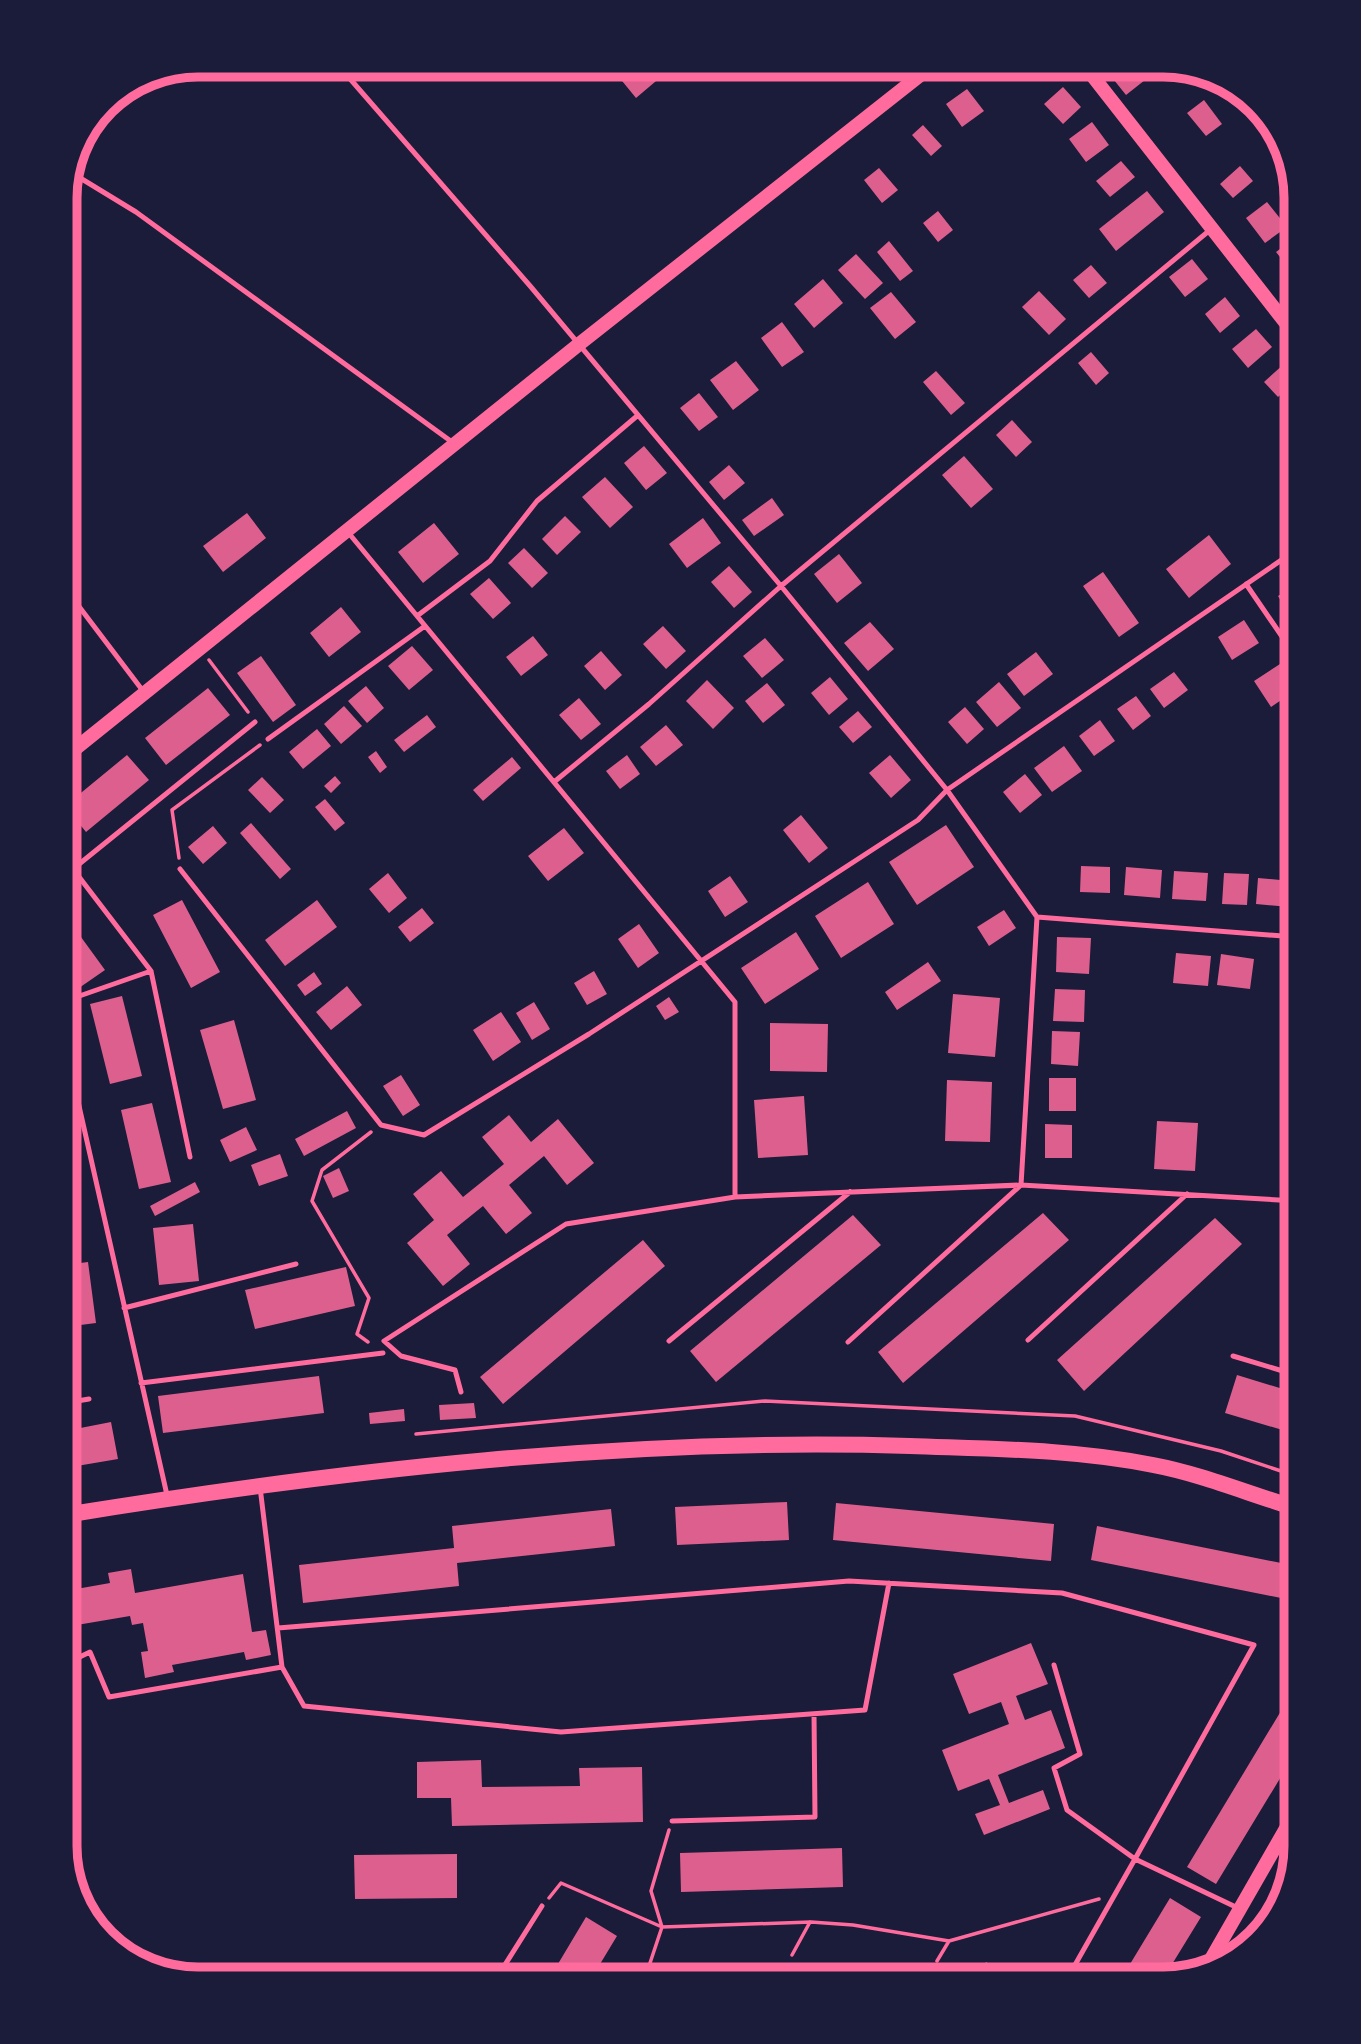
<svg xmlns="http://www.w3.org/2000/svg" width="1361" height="2044" font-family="'Source Sans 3',sans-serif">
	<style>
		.green { fill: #2a1e3b }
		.building { fill: #dd5f8e }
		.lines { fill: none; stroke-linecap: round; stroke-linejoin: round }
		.path { stroke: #ff6b9d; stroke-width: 3.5 }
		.service { stroke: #ff6b9d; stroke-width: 5 }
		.secondary { stroke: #ff6b9d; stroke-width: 14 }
		.primary { stroke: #ff6b9d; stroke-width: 16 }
		.rim { fill: none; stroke: #ff6b9d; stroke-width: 9 }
	</style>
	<rect width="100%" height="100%" fill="#1b1b3a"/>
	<!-- green -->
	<path class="green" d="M1295,1850L1278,1913L1232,1959Z"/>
	<!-- building -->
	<path class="building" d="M632,65H675L636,98L618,76Z
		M1015,65H1037L1024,76Z
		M1102,65H1164L1126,95Z
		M1063,87L1081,107L1063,124L1044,104Z
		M967,89L984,111L962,127L946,104Z
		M1204,100L1222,124L1206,136L1187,113Z
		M1092,122L1109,145L1086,162L1069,139Z
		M923,125L942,146L931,156L912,135Z
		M1121,161L1135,177L1110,197L1096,181Z
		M1240,166L1253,181L1233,198L1220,184Z
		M879,168L898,190L882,203L864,180Z
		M1147,191L1164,212L1116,251L1099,229Z
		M1267,202L1287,227L1265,243L1246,218Z
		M938,211L953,230L938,242L923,223Z
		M1293,239L1296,243V267L1291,271L1276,252Z
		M889,241L913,271L900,281L877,252Z
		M856,254L883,283L865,299L838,270Z
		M1192,259L1208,279L1185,297L1169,277Z
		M1091,265L1107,283L1089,298L1073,280Z
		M823,279L843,303L814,328L794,304Z
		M1039,291L1066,319L1049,335L1022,307Z
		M891,292L916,322L895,339L870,308Z
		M1225,297L1240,316L1220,333L1205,314Z
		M782,322L804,352L782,367L761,338Z
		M1256,329L1272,347L1248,368L1232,349Z
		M1091,352L1109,373L1096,385L1078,363Z
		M736,361L759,390L733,410L710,380Z
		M1285,363L1296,375V381L1278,397L1264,382Z
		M936,371L965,403L951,415L923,382Z
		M699,393L718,417L699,431L680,408Z
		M1012,420L1032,442L1016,457L996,435Z
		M644,446L667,473L646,490L624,463Z
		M964,456L993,489L971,508L942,475Z
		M729,465L745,483L724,500L709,482Z
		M1296,467V499L1283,475Z
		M605,477L633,507L610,528L582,497Z
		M772,498L784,515L754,536L742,520Z
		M247,513L266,538L223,572L203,546Z
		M565,516L581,532L557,555L542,539Z
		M703,518L721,543L687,568L669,544Z
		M434,523L459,554L423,583L398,552Z
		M1209,535L1231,564L1189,598L1166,569Z
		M524,548L548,573L532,588L508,563Z
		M839,554L862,583L837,603L814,574Z
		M729,566L752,592L734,608L711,582Z
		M1103,572L1139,623L1119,637L1083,586Z
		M489,578L511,603L493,619L470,594Z
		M1296,585V613L1290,616L1278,596Z
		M341,607L361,632L329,657L310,633Z
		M1244,620L1259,643L1232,660L1218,637Z
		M870,622L894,649L868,671L844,643Z
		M663,626L686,651L666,669L643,644Z
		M533,636L548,655L521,676L506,657Z
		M765,638L784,660L762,678L743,656Z
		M412,646L433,670L409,690L388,666Z
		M601,651L622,675L605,690L584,666Z
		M1036,652L1053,674L1024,696L1007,674Z
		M261,656L296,705L273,722L237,673Z
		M1280,664L1296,690L1271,707L1254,681Z
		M1174,672L1188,690L1164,708L1150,689Z
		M830,677L848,699L829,715L811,693Z
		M707,680L734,708L713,729L686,701Z
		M999,682L1021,708L997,727L976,702Z
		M767,683L785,705L763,723L745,701Z
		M366,686L384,708L367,723L348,701Z
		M208,688L230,715L166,765L145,738Z
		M1136,696L1151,716L1133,730L1117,709Z
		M579,698L601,724L581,740L559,715Z
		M344,706L362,726L341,744L324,724Z
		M965,707L984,729L967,744L948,722Z
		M858,711L872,727L853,743L839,727Z
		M427,715L436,727L404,752L394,740Z
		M1100,720L1115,741L1094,756L1079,736Z
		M1296,721V740L1287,729Z
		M666,725L683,745L656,766L640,747Z
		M317,729L331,746L303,769L289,752Z
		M1064,746L1082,771L1052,792L1034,768Z
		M376,751L387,767L380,773L368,757Z
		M127,755L149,780L86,832L65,806Z
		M627,755L640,774L620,789L606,771Z
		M890,755L911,780L891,798L869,773Z
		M512,757L521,768L483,801L473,790Z
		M1025,774L1042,795L1020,813L1003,792Z
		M335,776L341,783L331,793L324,786Z
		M262,777L284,800L270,813L248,790Z
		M325,799L345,823L335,831L315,807Z
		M801,815L828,848L809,863L783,830Z
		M251,823L291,869L280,879L240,833Z
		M946,825L974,867L917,905L889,862Z
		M213,826L227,843L203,864L188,847Z
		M564,828L584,853L548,881L528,856Z
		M1081,866L1110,867V893L1080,892Z
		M1126,867L1162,870L1160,898L1124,895Z
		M1174,871L1208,873L1206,901L1172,899Z
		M388,873L407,898L389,913L369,889Z
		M1224,873L1249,874L1247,905L1222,904Z
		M730,876L748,902L725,917L708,891Z
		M1258,878L1291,881L1290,907L1256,904Z
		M868,882L894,924L841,958L815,916Z
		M182,900L220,972L191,988L153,915Z
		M317,900L337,927L285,966L265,940Z
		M422,908L434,923L410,942L398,927Z
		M1004,910L1016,928L989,946L977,927Z
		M65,915L105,970L79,988L65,969Z
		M639,924L659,953L638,968L618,939Z
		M796,932L819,969L765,1004L741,968Z
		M1057,937L1091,938L1089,974L1056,972Z
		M1176,953L1211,956L1208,986L1173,983Z
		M1221,954L1254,959L1250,989L1217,985Z
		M928,962L941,981L897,1010L885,992Z
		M594,971L607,994L587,1005L574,983Z
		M314,972L322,984L305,996L297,985Z
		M347,986L362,1005L331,1030L316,1012Z
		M1055,989L1085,990L1084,1022L1053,1021Z
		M953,994L1000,998L995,1057L948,1053Z
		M122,996L142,1076L110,1084L90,1004Z
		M669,997L679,1012L665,1020L656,1006Z
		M534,1002L550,1029L532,1040L516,1013Z
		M501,1012L521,1042L493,1061L473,1030Z
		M234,1020L256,1100L223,1109L200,1030Z
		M770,1023L828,1024L827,1072L770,1071Z
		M1052,1031L1080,1032L1078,1066L1051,1064Z
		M401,1075L420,1105L403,1116L383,1086Z
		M1049,1078H1076V1111H1049Z
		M947,1080L992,1082L990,1142L945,1141Z
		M804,1096L808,1155L758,1158L754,1100Z
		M152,1103L171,1182L139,1189L121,1110Z
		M347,1111L356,1128L304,1156L295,1139Z
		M509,1115L531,1142L558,1119L594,1163L567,1185L544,1156L509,1185L532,1213L506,1234L483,1206L447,1235L470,1264L443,1286L407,1243L434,1220L413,1194L441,1171L463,1197L504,1164L482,1137Z
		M1157,1121L1198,1123L1195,1171L1154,1169Z
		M1045,1124L1072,1125V1158H1045Z
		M246,1127L257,1150L230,1162L220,1140Z
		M280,1154L288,1176L259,1186L251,1165Z
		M65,1160L79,1213L65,1216Z
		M339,1168L349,1191L333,1198L323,1176Z
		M195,1182L200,1192L155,1216L150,1206Z
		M1043,1213L1069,1240L903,1383L878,1352Z
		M853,1215L881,1245L716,1382L690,1351Z
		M1215,1218L1242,1244L1084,1391L1057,1360Z
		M193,1224L199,1281L159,1285L153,1228Z
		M643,1240L665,1266L503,1404L480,1377Z
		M88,1262L96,1323L65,1327V1265Z
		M346,1267L355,1306L255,1329L245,1290Z
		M1237,1375L1296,1393V1434L1225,1413Z
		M319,1376L324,1413L163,1433L158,1396Z
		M474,1403L476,1418L440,1420L439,1405Z
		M404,1409L405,1421L370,1424L369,1413Z
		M111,1422L118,1459L65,1468V1431Z
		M787,1502L789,1540L677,1545L675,1507Z
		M836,1503L1054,1524L1051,1561L833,1540Z
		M611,1509L615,1546L457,1563L459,1586L303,1603L299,1565L454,1548L452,1526Z
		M1097,1526L1296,1566V1601L1091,1560Z
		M131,1569L135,1593L243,1574L252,1632L266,1630L271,1655L246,1660L244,1652L172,1665L174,1672L145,1678L141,1652L148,1651L143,1623L132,1625L130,1616L65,1627V1591L110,1583L108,1573Z
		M1031,1643L1048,1684L1016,1696L1025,1720L1051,1710L1065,1748L998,1775L1009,1803L1043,1790L1050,1809L984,1835L975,1814L1000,1805L989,1779L958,1791L942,1750L1009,1724L1001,1702L969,1714L953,1674Z
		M1296,1686V1752L1216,1884L1187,1867Z
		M481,1760L482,1787L580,1786L579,1768L642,1767L643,1822L452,1826L451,1798H417V1762Z
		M842,1848L843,1887L681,1892L680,1853Z
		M457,1854V1898L355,1899L354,1855Z
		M1170,1898L1201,1917L1163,1979H1121Z
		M586,1917L617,1936L591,1979H549Z
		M986,1962L1014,1979H975Z
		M695,1966L718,1979H687Z
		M839,1967L858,1979H831Z"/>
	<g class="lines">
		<!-- path -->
		<path class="path" d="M209,660L248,712
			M179,858L172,810L260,745
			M368,1342L357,1334L369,1298L312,1201L322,1170L371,1132
			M416,1434L765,1401L1075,1416L1221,1451L1296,1476
			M549,1898L561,1883L662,1927L811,1922L853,1925L949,1941L1099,1899
			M1262,1929L1284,1891
			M792,1955L810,1922
			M937,1961L949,1941
			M650,1963L662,1927L651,1891L669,1830"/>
		<!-- service -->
		<path class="service" d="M338,65L531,287L781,586L947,790L1037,917L1021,1185L848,1342
			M72,173L136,212L452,442
			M347,531L735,1002V1197
			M1246,584L1296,657
			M65,588L143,691
			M417,616L490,561L537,501L637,416
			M268,739L425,626
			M554,782L649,704L781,586L1210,230
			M180,869L381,1125L424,1135L589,1034L918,820L947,790L1296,550
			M1037,917L1296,937
			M151,971L73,869L255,722
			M65,1001L151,971L190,1157
			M65,1044L167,1495
			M124,1308L296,1264
			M1028,1340L1187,1194
			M669,1341L850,1192
			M1233,1356L1296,1375
			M141,1383L383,1353
			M461,1392L455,1370L401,1356L384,1341L566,1224L735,1197L1021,1185L1296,1201
			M65,1403L89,1399
			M260,1487L282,1667L304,1706L561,1732L865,1710L889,1583
			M278,1628L849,1581L1062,1593L1254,1645L1135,1859L1067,1810L1054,1768L1080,1754L1054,1665
			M65,1664L90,1652L109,1697L282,1667
			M672,1821L815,1817L814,1714
			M496,1979L542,1906
			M643,1979L646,1975
			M778,1979L786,1966
			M926,1979L930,1971
			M1067,1979L1135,1859L1240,1909"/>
		<!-- secondary -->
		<path class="secondary" d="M1084,65L1296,336
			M65,757L578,345L933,65
			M1206,1968L1296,1811"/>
		<!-- primary -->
		<path class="primary" d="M65,1515C343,1470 628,1437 910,1446C991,1449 1073,1449 1153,1465C1201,1474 1249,1494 1296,1508"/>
	</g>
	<!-- crop -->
	<path d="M0 0H1361V2044H0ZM198 77H1163A121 121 0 0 1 1284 198V1846A121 121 0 0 1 1163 1967H198A121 121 0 0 1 77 1846V198A121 121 0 0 1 198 77Z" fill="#1b1b3a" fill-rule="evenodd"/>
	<path class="rim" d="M198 77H1163A121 121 0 0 1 1284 198V1846A121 121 0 0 1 1163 1967H198A121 121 0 0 1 77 1846V198A121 121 0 0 1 198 77Z"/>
</svg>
